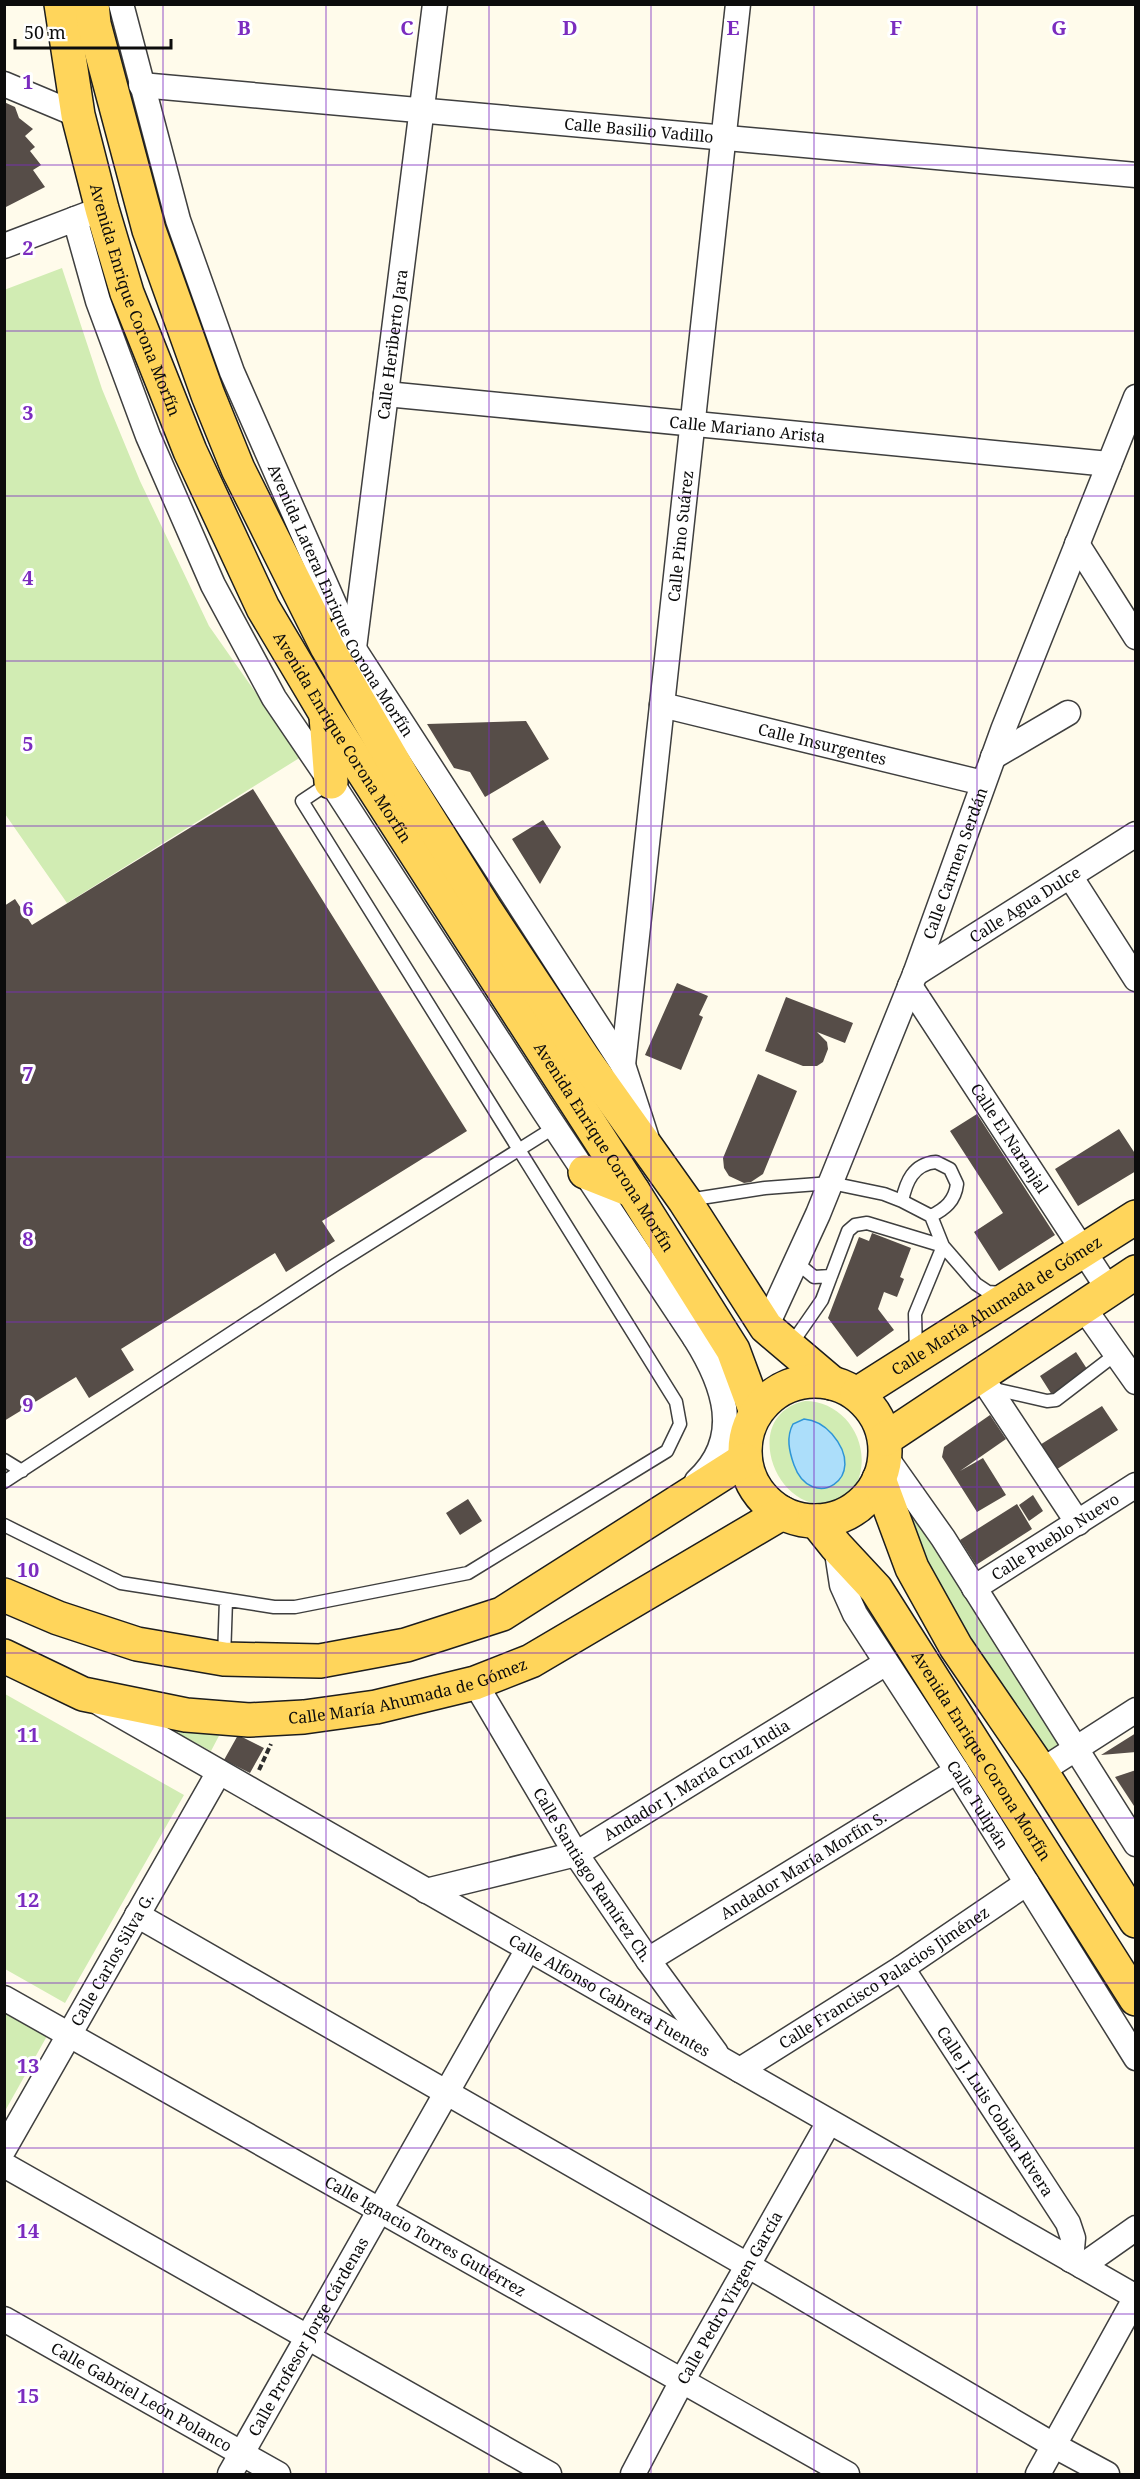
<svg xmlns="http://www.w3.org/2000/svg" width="1140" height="2479" font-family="'Noto Serif',serif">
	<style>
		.green { fill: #d1ecb3; fill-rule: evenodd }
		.water { fill: #acdefa; stroke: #2e95d6; stroke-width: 1.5 }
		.building { fill: #564d48 }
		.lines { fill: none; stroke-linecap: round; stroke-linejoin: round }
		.lane-casing { stroke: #3f3f3f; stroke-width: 15 }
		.street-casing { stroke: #3f3f3f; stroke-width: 27 }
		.primary-casing { stroke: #1d1d1d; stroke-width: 36 }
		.path { stroke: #2e2e2e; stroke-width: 4; stroke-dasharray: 6 3; stroke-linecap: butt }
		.lane { stroke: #fff; stroke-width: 12 }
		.street { stroke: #fff; stroke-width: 24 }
		.primary { stroke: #ffd55b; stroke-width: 33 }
		.grid { fill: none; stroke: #7b2cbf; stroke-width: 1.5; stroke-opacity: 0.55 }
		.labels { text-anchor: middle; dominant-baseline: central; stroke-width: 6; stroke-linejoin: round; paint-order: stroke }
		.street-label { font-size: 16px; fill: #0c0c0c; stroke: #fff }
		.grid-label { font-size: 20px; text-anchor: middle; font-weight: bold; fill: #7b2cbf; stroke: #fff; stroke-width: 6; stroke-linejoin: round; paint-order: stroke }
	</style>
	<rect width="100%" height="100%" fill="#fffbeb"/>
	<!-- green -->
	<path class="green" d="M62,268L102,389L140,481L209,626L301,757L67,903L5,814L4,290Z
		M805,1401C842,1401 869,1438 860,1474C857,1486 849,1496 837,1501C779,1523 736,1416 805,1401ZM823,1426C874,1470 822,1511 798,1474C792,1465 791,1453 789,1443Z
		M920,1515L1060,1747L1043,1757L969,1645L911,1528L913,1520Z
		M5,1694L184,1795L65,2003L5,1969Z
		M171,1730L221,1732L211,1751Z
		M5,2012L47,2036L5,2111Z"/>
	<!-- water -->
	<path class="water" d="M804,1419C816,1420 824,1425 832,1434C871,1479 811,1513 794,1465C789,1451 786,1437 793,1424Z"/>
	<!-- building -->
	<path class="building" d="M4,102L15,107L19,118L33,129L25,136L35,147L30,151L41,165L33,170L45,187L4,208Z
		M526,721L549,759L485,797L470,772L454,768L427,724Z
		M253,789L467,1131L322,1221L335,1241L286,1272L275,1253L121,1349L134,1370L89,1398L76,1377L4,1421V906L15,899L32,925Z
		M543,820L561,847L540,884L512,839Z
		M677,983L708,996L699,1015L703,1017L681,1070L645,1055Z
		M786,997L853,1023L845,1043L817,1032L827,1042L828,1049L823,1062L817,1066H803L765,1051Z
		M758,1074L797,1091L763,1174L751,1182L744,1183L729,1176L724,1168L723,1158Z
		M977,1114L1055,1235L999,1271L974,1232L1003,1213L950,1131Z
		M1119,1129L1136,1155V1171L1078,1206L1055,1169Z
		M872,1233L911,1248L900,1277L904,1279L897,1297L884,1292L878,1309L894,1330L857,1357L828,1318L859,1237L869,1241Z
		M1076,1352L1089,1372L1052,1395L1040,1376Z
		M1102,1406L1118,1430L1051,1473L1035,1448Z
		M990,1415L1006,1439L960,1471L983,1458L1006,1495L977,1512L942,1457L944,1447Z
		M1033,1495L1043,1511L1029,1521L1019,1505Z
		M468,1499L482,1521L460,1535L446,1513Z
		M1017,1504L1032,1529L976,1565L960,1540Z
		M1136,1733V1752L1101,1755Z
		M238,1735L264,1748L250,1773L224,1760Z
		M1136,1770V1809L1115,1777Z"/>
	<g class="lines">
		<defs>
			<path id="lane" d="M936,1162L950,1169L957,1184C955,1201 945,1209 931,1216L902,1201C906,1182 913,1164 936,1162Z
				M688,1200L765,1188L831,1183L884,1194L902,1201
				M931,1216L943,1246L976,1284L988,1292L1003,1293
				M796,1262L814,1277L831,1276
				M790,1346L822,1300L848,1231L855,1225L867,1223L943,1246L915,1314L916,1353
				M990,1388L1047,1401L1056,1400L1116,1354
				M4,1460L22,1471
				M4,1482L335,1265L555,1127
				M4,1525L121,1583L274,1607H295L468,1573L667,1451L680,1424L676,1402L302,801L329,783
				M224,1658L226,1600"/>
			<g id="street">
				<path id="s1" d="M121,4L178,220L232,372L354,649L623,1065L646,1136"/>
				<path d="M4,84L78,115"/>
				<path id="s2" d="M141,85L1136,175"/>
				<path d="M75,219L98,301L148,436L213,585L274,698L331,782L544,1111L695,1338L733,1350"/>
				<path d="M4,246L88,214"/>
				<path id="s3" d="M386,394L1109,464"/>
				<path d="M1077,544L1136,637"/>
				<path id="s4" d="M354,648L435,4"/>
				<path id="s5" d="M662,705L983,783"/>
				<path d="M993,757L1068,713"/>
				<path d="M1070,876L1136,979"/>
				<path id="s6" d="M915,974L1136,834"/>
				<path id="s7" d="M910,986L1109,1290"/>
				<path id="s8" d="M623,1065L738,4"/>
				<path d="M1083,1307L1136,1382"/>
				<path id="s9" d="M766,1327L818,1214L915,974L1003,730L1136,397"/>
				<path d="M695,1338C724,1384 744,1438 697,1481"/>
				<path d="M980,1375L1078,1523"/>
				<path d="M885,1456L943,1538L1136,1844"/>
				<path id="s10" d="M836,1546L842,1585L855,1614L957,1771L1136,2058"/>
				<path id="s11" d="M974,1588L1136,1485"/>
				<path id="s12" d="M475,1683L576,1854L648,1960L716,2053"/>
				<path id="s13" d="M101,1704L1136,2297L1038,2474"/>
				<path d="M1041,1771L1136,1710"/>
				<path id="s14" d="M426,1891L576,1854L886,1663"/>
				<path d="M137,1915L749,2266L1055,2446L1107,2474"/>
				<path id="s15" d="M648,1960L957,1771"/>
				<path id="s16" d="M902,1968L1068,2223L1073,2238L1071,2260"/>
				<path id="s17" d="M4,1998L847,2474"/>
				<path id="s18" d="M740,2070L902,1968L1027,1883"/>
				<path id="s19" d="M4,2149L219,1772"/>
				<path d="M4,2165L549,2474"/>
				<path d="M1082,2266L1136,2228"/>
				<path id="s20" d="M4,2319L278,2474"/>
				<path id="s21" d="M230,2474L528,1949"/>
				<path id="s22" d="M633,2474L682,2381L829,2122"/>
			</g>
			<g id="primary">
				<path id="s23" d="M61,4L78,115L102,209L127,293L190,451L263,608L326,714L633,1191L733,1350L756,1412"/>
				<path d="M92,4L94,24L149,230L208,395L238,469L327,647L403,778L485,909L584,1059L685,1201L766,1327L832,1383"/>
				<path d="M326,716L331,782"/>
				<path d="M585,1172L633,1191"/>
				<circle cx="815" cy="1451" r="70"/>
				<path id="s24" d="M857,1394L1136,1217"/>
				<path d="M885,1439L1136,1272"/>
				<path d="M879,1479L912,1568L956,1647L1041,1771L1136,1921"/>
				<path id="s25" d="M816,1521L836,1546L876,1589L1136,1999"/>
				<path d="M4,1595L58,1618L137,1644L224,1659L320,1661L406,1645L502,1614L744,1460"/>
				<path id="s26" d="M4,1656L83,1694L186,1715L249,1720L304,1717L376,1707L475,1683L531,1661L782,1513"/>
			</g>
		</defs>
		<!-- lane casing -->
		<use href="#lane" class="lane-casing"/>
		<!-- street casing -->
		<use href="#street" class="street-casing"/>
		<!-- primary casing -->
		<use href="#primary" class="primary-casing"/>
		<!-- path -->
		<path class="path" d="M259,1770L271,1744"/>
		<!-- lane -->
		<use href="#lane" class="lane"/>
		<!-- street -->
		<use href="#street" class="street"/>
		<!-- primary -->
		<use href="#primary" class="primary"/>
	</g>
	<!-- grid -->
	<path class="grid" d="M163,4V2474M326,4V2474M489,4V2474M651,4V2474M814,4V2474M977,4V2474M4,165H1136M4,331H1136M4,496H1136M4,661H1136M4,826H1136M4,992H1136M4,1157H1136M4,1322H1136M4,1487H1136M4,1653H1136M4,1818H1136M4,1983H1136M4,2148H1136M4,2314H1136"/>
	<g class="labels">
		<!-- street labels -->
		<g class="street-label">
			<text stroke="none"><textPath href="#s2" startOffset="500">Calle Basilio Vadillo</textPath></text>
			<text stroke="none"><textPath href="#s23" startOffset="306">Avenida Enrique Corona Morfín</textPath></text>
			<text stroke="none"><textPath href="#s4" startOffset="306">Calle Heriberto Jara</textPath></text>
			<text stroke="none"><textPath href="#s3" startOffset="363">Calle Mariano Arista</textPath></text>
			<text stroke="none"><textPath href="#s8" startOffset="532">Calle Pino Suárez</textPath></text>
			<text stroke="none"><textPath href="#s1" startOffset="638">Avenida Lateral Enrique Corona Morfín</textPath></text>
			<text stroke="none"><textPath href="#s23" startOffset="792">Avenida Enrique Corona Morfín</textPath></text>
			<text stroke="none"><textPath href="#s5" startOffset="165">Calle Insurgentes</textPath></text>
			<text stroke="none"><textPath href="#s9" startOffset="501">Calle Carmen Serdán</textPath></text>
			<text stroke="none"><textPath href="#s6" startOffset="130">Calle Agua Dulce</textPath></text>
			<text stroke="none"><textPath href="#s7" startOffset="182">Calle El Naranjal</textPath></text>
			<text stroke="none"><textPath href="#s23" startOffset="1278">Avenida Enrique Corona Morfín</textPath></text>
			<text stroke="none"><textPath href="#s24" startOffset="165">Calle María Ahumada de Gómez</textPath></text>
			<text stroke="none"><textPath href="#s11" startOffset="96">Calle Pueblo Nuevo</textPath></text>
			<text stroke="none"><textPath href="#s26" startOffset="418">Calle María Ahumada de Gómez</textPath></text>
			<text stroke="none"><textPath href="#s25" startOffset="288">Avenida Enrique Corona Morfín</textPath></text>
			<text stroke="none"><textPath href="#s14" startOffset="296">Andador J. María Cruz India</textPath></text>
			<text stroke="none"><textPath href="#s10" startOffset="298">Calle Tulipán</textPath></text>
			<text stroke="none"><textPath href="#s15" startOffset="182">Andador María Morfín S.</textPath></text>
			<text stroke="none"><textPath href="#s12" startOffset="225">Calle Santiago Ramírez Ch.</textPath></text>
			<text stroke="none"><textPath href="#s19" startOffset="218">Calle Carlos Silva G.</textPath></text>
			<text stroke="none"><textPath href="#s18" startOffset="171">Calle Francisco Palacios Jiménez</textPath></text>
			<text stroke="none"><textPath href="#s13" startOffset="586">Calle Alfonso Cabrera Fuentes</textPath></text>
			<text stroke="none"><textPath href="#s16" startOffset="171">Calle J. Luis Cobian Rivera</textPath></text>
			<text stroke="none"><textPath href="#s17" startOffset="484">Calle Ignacio Torres Gutiérrez</textPath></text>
			<text stroke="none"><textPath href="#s22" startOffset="201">Calle Pedro Virgen García</textPath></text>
			<text stroke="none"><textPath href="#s21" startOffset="158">Calle Profesor Jorge Cárdenas</textPath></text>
			<text stroke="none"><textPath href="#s20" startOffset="158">Calle Gabriel León Polanco</textPath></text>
		</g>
	</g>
	<g class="grid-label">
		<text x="244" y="35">B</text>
		<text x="407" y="35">C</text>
		<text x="570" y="35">D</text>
		<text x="733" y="35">E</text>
		<text x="896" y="35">F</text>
		<text x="1059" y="35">G</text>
		<text x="28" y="89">1</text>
		<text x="28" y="255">2</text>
		<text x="28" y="420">3</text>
		<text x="28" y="585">4</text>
		<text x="28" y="751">5</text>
		<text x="28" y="916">6</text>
		<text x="28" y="1081">7</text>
		<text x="28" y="1246">8</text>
		<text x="28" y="1412">9</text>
		<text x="28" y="1577">10</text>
		<text x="28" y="1742">11</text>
		<text x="28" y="1907">12</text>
		<text x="28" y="2073">13</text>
		<text x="28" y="2238">14</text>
		<text x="28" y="2403">15</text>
	</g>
	<!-- border -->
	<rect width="1140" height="2479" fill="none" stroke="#0c0c0c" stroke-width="12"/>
	<!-- scale -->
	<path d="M15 39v9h156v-9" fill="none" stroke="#0c0c0c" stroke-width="3"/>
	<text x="24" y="39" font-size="18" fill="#0c0c0c" stroke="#ffffff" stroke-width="4.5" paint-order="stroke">50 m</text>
</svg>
